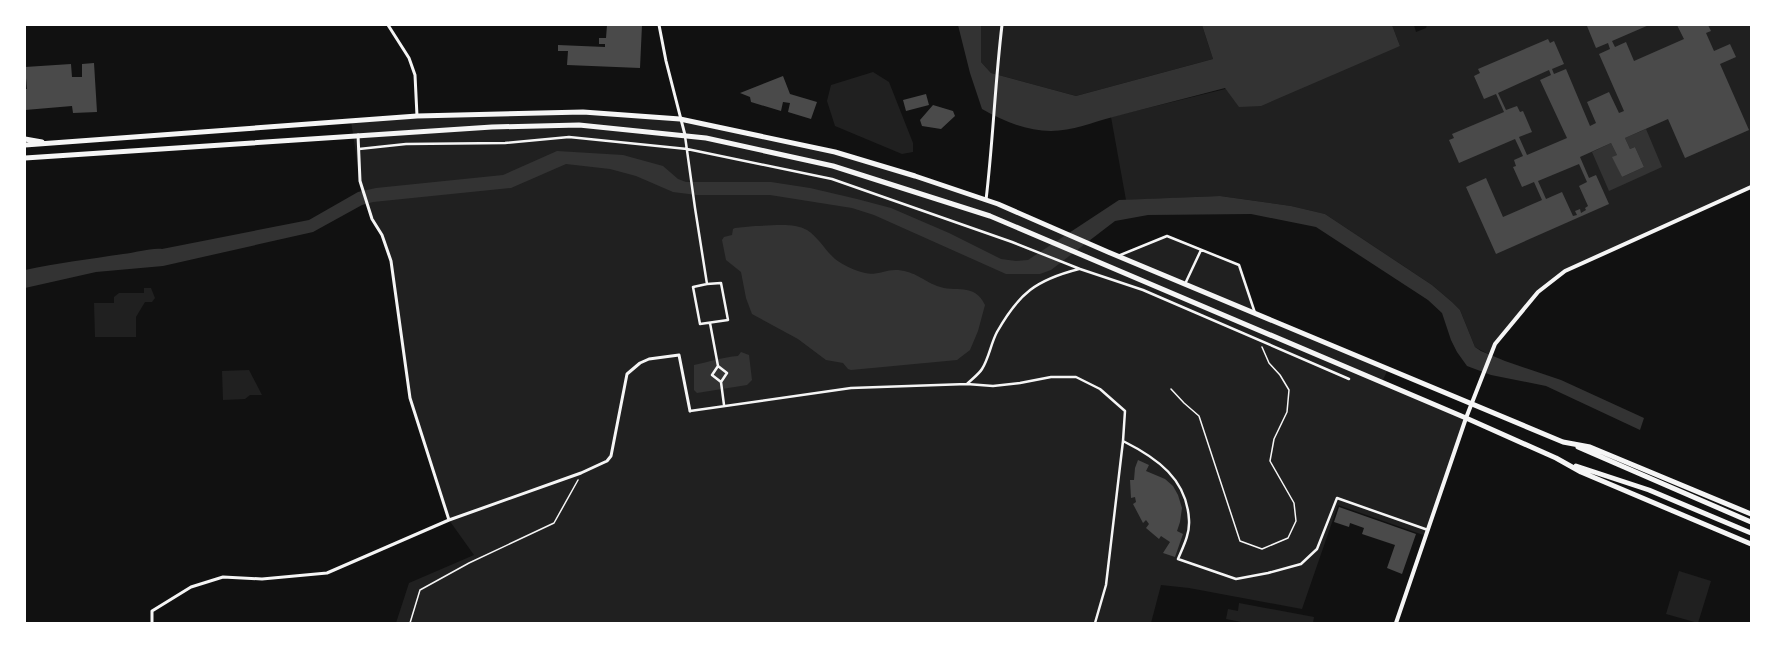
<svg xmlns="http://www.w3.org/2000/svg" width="1776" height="648" font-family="'Asap Condensed',sans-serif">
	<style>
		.green { fill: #202020 }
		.water { fill: #333 }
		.building { fill: #4a4a4a; fill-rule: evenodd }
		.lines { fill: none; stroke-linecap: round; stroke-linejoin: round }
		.path { stroke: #f5f5f5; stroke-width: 1.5 }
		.pedestrian { stroke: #f5f5f5; stroke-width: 2.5 }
		.minor { stroke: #f5f5f5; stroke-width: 3 }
		.tertiary { stroke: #f5f5f5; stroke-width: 4 }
		.trunk { stroke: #f5f5f5; stroke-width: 5 }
	</style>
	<rect width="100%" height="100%" fill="#111"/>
	<!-- green -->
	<path class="green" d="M981,25H1202L1213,59L1076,96L991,73L981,62Z
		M1392,25H1414L1416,32L1426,28L1427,25H1751V187L1565,271L1538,292L1495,344L1492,356L1475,347L1460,310L1452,302L1432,285L1325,214L1291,206L1220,196L1126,200L1111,117L1400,46Z
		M873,72L889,82L913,143V152L902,154L835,126L827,101L831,85Z
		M583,112L680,119L835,152L998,204L1117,256L1167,236L1239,265L1256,314L1388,369L1383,380L1466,418L1426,536L1338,505L1302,609L1189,588L1161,585L1151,623H396L409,583L474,555L449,520L410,398L391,261L382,235L374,226L360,181L351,121Z
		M144,288H151L155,298L152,302H145L136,317V337H95L94,303H114V297L119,293H144Z
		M249,370L262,395H250L245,399L223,400L222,371Z
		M1679,571L1711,581L1698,623L1666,614Z
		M1239,603L1314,617L1313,623H1246L1226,619L1228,609L1238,611Z"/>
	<!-- water -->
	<path class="water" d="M958,25H981V62L991,73L1076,96L1213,59L1202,25H1392L1400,46L1261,106L1239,107L1225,88C1188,98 1150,107 1113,117C1093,122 1072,131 1051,131C1027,131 1003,121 982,109L970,73Z
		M1646,129L1662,167L1609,191L1592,152L1611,143L1617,155L1613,157L1622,177L1644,167L1635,147L1630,149L1625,138Z
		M557,151L623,155L663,166L678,179L686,182H771L810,188L857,199L891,208L949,233L1001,259L1016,261L1028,260L1034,256L1119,200L1220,196L1291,206L1325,214L1432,285L1452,302L1460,310L1475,347L1481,351L1505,361L1561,380L1644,418L1640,430L1546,386L1491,375L1467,366L1457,352L1451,340L1442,313L1428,300L1316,227L1251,214L1148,215L1115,221L1051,270L1040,274H1006L874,215L852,208L770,195H697L673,192L636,176L610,169L566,164L511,188L373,202L362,205L313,232L163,266L96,272L25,288V270C57,263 90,259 123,254C136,253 149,248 162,249L309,220L358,192L376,188L503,175Z
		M755,226C771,226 793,222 807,230C818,237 825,250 835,259C843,265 855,271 865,273C876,276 886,269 898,270C916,272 922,280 937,286C955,293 974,282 985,305L978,331L970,350L957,360L851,370L848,369L843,363L826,360L798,339L752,314L746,298L741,272L726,260L722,240L724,237L732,235L733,229L735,228Z
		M741,352L749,355L752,380L747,385L697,393L694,390V365C709,362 723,357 738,356Z"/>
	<!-- building -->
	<path class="building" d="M607,25H642L640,68L567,65L568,51H558V45L605,47V44H599V38H606Z
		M1590,25H1649L1612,41L1615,47L1626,42L1634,61L1684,39L1677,25H1708L1711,31L1706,33L1714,51L1730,44L1736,57L1720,64L1749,130L1685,158L1668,119L1625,138L1630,149L1635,147L1644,167L1622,177L1612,157L1617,155L1611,143L1580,157L1589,178L1596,175L1609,204L1496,254L1466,187L1486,178L1503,217L1542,200L1534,182L1522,187L1513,167L1516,166L1514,160L1523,156L1515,139L1459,163L1449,140L1454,138L1452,134L1504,112L1496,94L1484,99L1474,76L1480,73L1478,69L1548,39L1550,43L1554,41L1564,64L1552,69L1554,74L1566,69L1590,126L1596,123L1587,102L1609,92L1619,113L1624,111L1599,54L1610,49L1608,43L1596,48L1587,26ZM1549,70L1551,75L1540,80L1567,138L1527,155L1519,137L1532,132L1523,111L1520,112L1517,106L1506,110L1498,93ZM1579,164L1587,182L1579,186L1588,206L1585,208L1586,210L1581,213L1580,209L1575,211L1577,215L1573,216L1562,192L1546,199L1538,181Z
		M94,63L97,112L73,113L72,106L25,110V89H27L25,67L71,64L72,77H82V64Z
		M783,76L790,94L817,102L811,119L788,112L790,103L783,102L781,111L751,102L750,97L740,93Z
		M926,94L929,105L906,111L903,100Z
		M933,105L953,111L955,116L941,129L922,126L920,120Z
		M1138,460L1149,465L1146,471L1165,479L1173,486L1178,495L1182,508L1180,522L1177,531L1183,534L1175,557L1163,553L1170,542L1161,536L1159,539L1146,528L1149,524L1146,520L1143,523L1133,504L1136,502L1135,497L1131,498L1130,480H1134L1135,468Z
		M1339,507L1416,534L1402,574L1387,568L1395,545L1362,534L1364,528L1350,523L1349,527L1334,522Z"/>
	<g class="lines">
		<!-- path -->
		<path class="path" d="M1171,389L1184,403L1199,416L1240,541L1262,549L1288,538L1296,521L1294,503L1270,461L1274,439L1287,412L1289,390L1280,375L1269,363L1262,347
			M410,623L420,590L469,563L554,523L578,480"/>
		<!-- pedestrian -->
		<path class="pedestrian" d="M685,136L695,208L707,284L693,287L700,324L728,320L721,283L707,284
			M359,149L406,144L505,143L569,137L687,149L832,179L1012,242L1080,269
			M1118,256L1167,236L1239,265L1255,313
			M1080,269L1143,290L1349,379
			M1185,284L1201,250
			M710,323L718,366L727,373L721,382
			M718,366L712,375L721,382L724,405
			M967,384C972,379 979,374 982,369C989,358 991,343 997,332C1019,293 1036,280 1079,269
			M690,411L851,388L967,384L993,386L1020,383L1051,377H1076L1100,389L1125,411L1123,441C1157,458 1187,479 1189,520C1190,534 1183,547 1178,559L1236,579L1268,573L1301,564L1317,549L1337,498L1428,530
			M1095,623L1106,585L1123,441"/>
		<!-- minor -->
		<path class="minor" d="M388,25L409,58L415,75L417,116
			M659,25L666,61L685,135
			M358,135L360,181L372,219L382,235L391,261L410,398L449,520
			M986,200C993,142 995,83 1002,25
			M152,623V611L191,587L223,577L262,579L327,573L449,520L581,473L607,461L611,456L627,374L640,363L649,359L679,355L690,411"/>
		<!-- tertiary -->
		<path class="tertiary" d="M1396,623L1466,418L1495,344L1538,292L1565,271L1751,187"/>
		<!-- trunk -->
		<path class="trunk" d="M25,139L42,142
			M25,145L417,116L583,112L680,119L835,152L915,176L998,204L1108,252L1563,442L1590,447L1751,514
			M25,158L492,127L579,125L706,138L833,166L990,216L1466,418L1556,458L1581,472L1751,544
			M1578,447L1751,522
			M1576,466L1649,490L1751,533"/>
	</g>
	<!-- border -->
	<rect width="1776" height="648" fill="none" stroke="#ffffff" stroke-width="52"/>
</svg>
